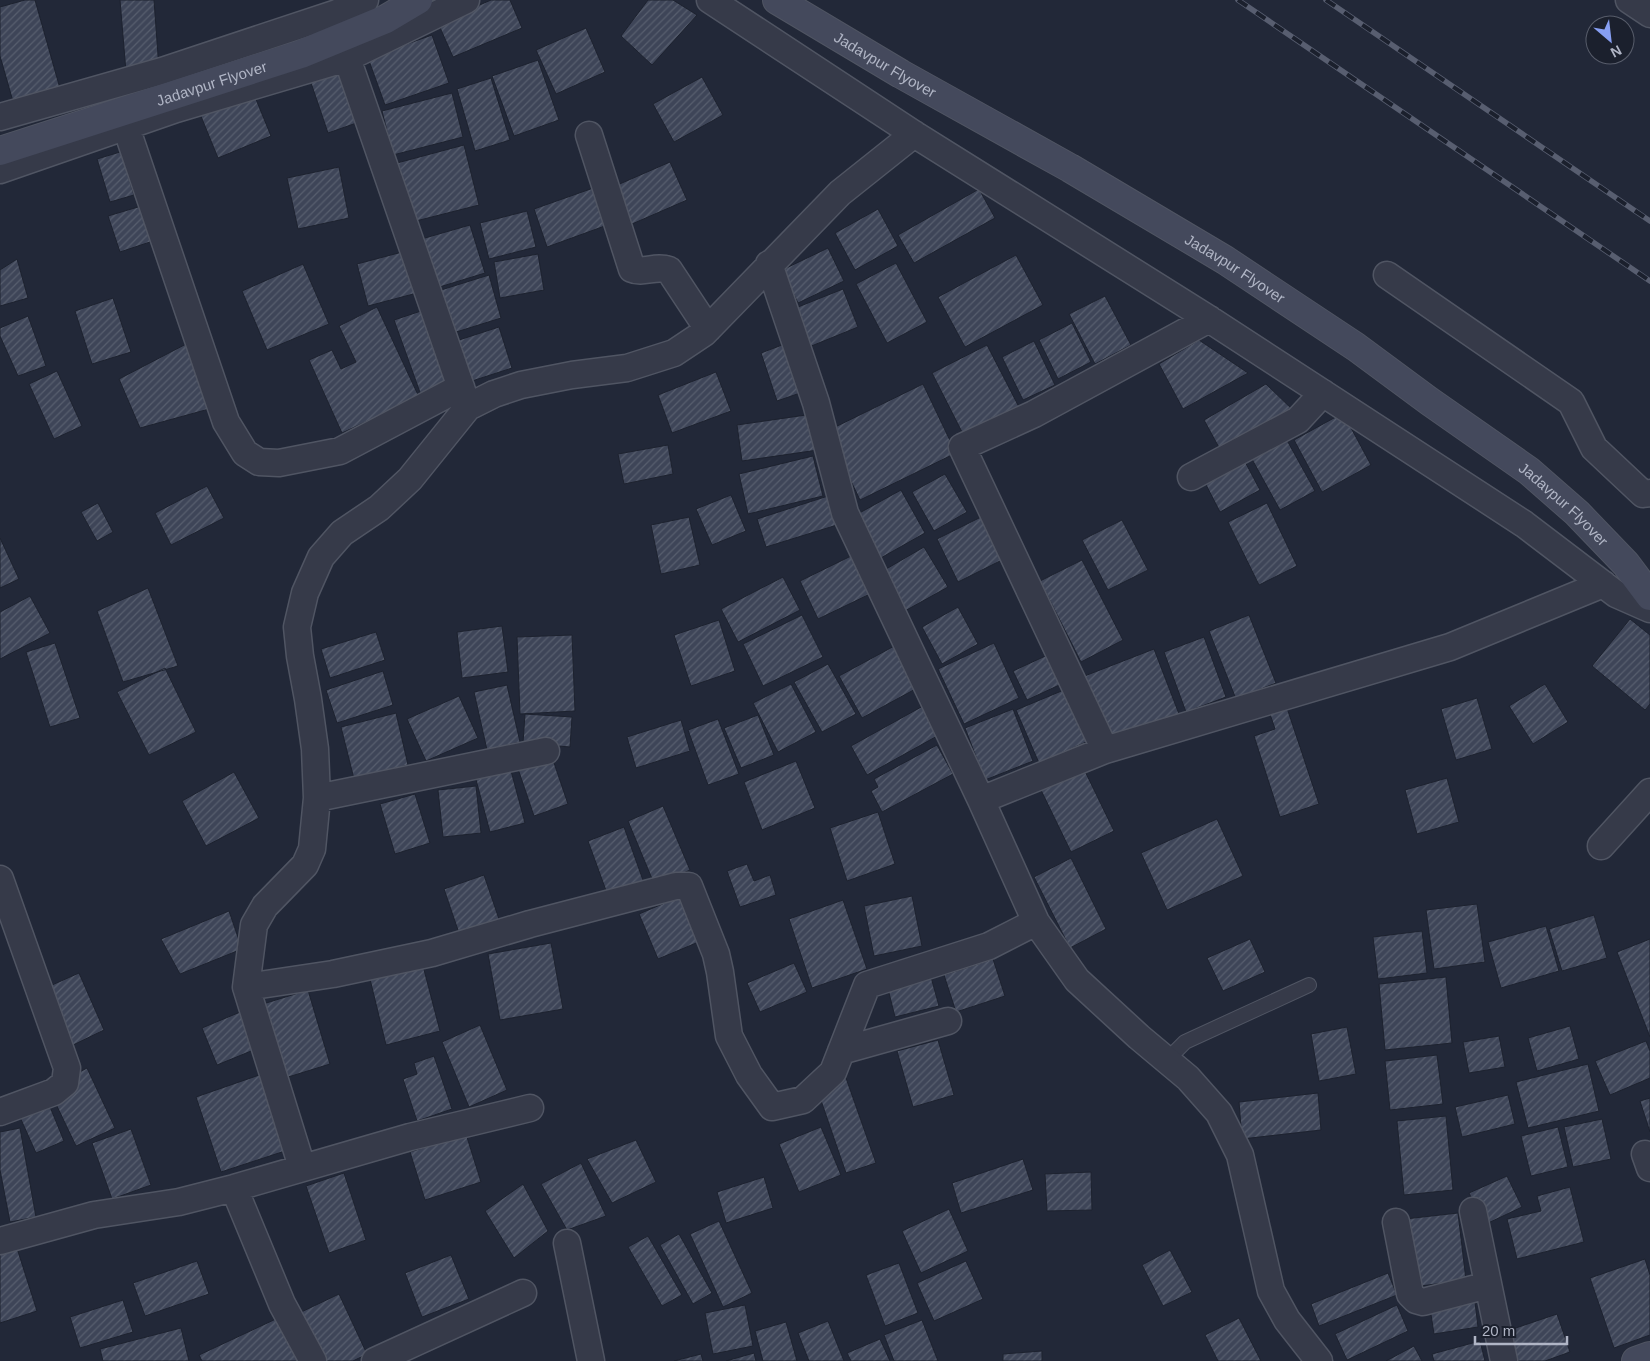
<svg xmlns="http://www.w3.org/2000/svg" width="1650" height="1361" font-family="Helvetica,sans-serif">
	<style>
		.building { fill: url(#building-hatch); stroke: #1d222f }
		.lines { fill: none; stroke-linecap: round; stroke-linejoin: round }
		.service-casing { stroke: #505563; stroke-width: 16 }
		.minor-casing { stroke: #505563; stroke-width: 29 }
		.secondary-casing { stroke: #505563; stroke-width: 30 }
		.service { stroke: #363a49; stroke-width: 14 }
		.minor { stroke: #363a49; stroke-width: 26 }
		.secondary { stroke: #44495c; stroke-width: 28 }
		.rail-casing { stroke: #585e70; stroke-width: 5.5 }
		.rail { stroke: #1b202d; stroke-width: 4; stroke-dasharray: 11; stroke-linecap: butt }
		.labels { text-anchor: middle; dominant-baseline: central; stroke-width: 4.5; stroke-linejoin: round; paint-order: stroke }
		.street-label { font-size: 15px; fill: #b0b5c5; stroke: #1b202d }
	</style>
	<defs>
		<pattern id="building-hatch" width="6" height="6" patternUnits="userSpaceOnUse" patternTransform="scale(1.25)"><rect width="6" height="6" fill="#3e4558"/><path d="M-1 1l2-2M0 6l6-6M5 7l2-2" fill="none" stroke="#575e6e"/></pattern>
	</defs>
	<rect width="100%" height="100%" fill="#222838"/>
	<!-- building -->
	<path class="building" d="M25,0H35L61,92L14,105L0,56V7Z
		M120,0H154L159,69L126,72Z
		M491,0H510L522,28L453,57L438,23Z
		M648,0H673L697,15L652,65L621,36Z
		M586,28L605,72L556,94L536,50Z
		M432,35L449,83L385,105L368,58Z
		M538,60L559,120L514,136L492,76Z
		M345,61L365,120L328,133L308,74Z
		M702,77L723,115L674,142L653,104Z
		M491,78L510,140L475,151L457,89Z
		M251,87L271,136L218,158L198,109Z
		M452,93L463,137L393,155L382,111Z
		M464,145L479,205L412,222L397,163Z
		M130,149L136,169L127,172L134,195L110,202L97,159Z
		M670,162L687,200L632,224L615,186Z
		M339,167L349,218L298,229L287,178Z
		M599,186L613,223L547,247L534,209Z
		M979,189L995,218L914,263L898,235Z
		M148,204L159,239L120,252L108,216Z
		M878,209L898,246L855,270L835,233Z
		M527,211L536,247L489,259L480,223Z
		M470,225L485,273L433,289L418,240Z
		M828,248L844,281L798,303L782,270Z
		M406,251L417,293L368,306L357,264Z
		M538,254L544,290L500,298L494,262Z
		M1016,255L1043,305L965,347L938,297Z
		M17,259L28,298L0,306V270Z
		M896,263L927,322L887,343L856,284Z
		M303,264L329,324L267,350L242,291Z
		M489,275L501,318L453,333L441,290Z
		M843,289L858,327L809,347L793,309Z
		M1105,296L1131,345L1095,364L1069,314Z
		M113,298L131,352L92,364L75,311Z
		M377,307L419,397L342,433L309,360L332,350L341,369L356,362L339,326Z
		M427,309L454,386L422,398L394,320Z
		M28,316L46,366L18,376L0,336V328Z
		M1072,323L1091,362L1058,379L1039,340Z
		M499,327L512,368L472,381L459,340Z
		M1199,340L1248,373L1183,409L1159,364Z
		M1034,341L1055,385L1023,400L1002,357Z
		M190,342L209,409L140,428L119,379Z
		M790,342L806,391L777,401L761,353Z
		M987,345L1019,407L964,436L932,373Z
		M57,371L82,426L54,439L29,384Z
		M716,372L731,411L672,433L658,395Z
		M923,384L956,453L860,500L827,431Z
		M1266,384L1296,413L1222,453L1204,420Z
		M1343,413L1371,465L1322,492L1294,440Z
		M813,414L818,450L742,461L737,425Z
		M1283,433L1315,491L1280,510L1248,452Z
		M668,445L673,474L624,484L618,454Z
		M813,456L823,496L748,514L739,474Z
		M1242,456L1260,490L1220,512L1202,477Z
		M945,474L967,512L934,531L912,492Z
		M207,486L224,518L171,545L155,513Z
		M901,490L925,533L879,559L854,516Z
		M731,495L746,531L712,545L696,509Z
		M828,496L837,525L766,547L757,519Z
		M98,503L113,532L97,541L81,512Z
		M1267,503L1297,566L1259,585L1228,522Z
		M689,517L700,565L661,574L651,525Z
		M981,517L1002,560L958,582L937,539Z
		M1122,520L1148,570L1108,590L1082,540Z
		M0,538L19,579L0,588Z
		M924,547L948,587L903,612L881,572Z
		M851,556L870,594L818,619L800,581Z
		M1082,560L1123,640L1081,662L1040,581Z
		M783,577L800,610L738,642L721,609Z
		M148,588L178,666L123,682L97,611Z
		M30,596L50,633L0,659V612Z
		M958,607L978,644L942,664L922,627Z
		M802,615L823,657L763,686L743,644Z
		M1249,615L1276,683L1236,699L1209,631Z
		M1630,619L1650,635V704L1645,710L1592,666Z
		M719,620L735,671L691,686L674,635Z
		M502,626L508,672L462,678L457,632Z
		M376,632L385,660L330,678L321,649Z
		M572,635L575,711L520,714L517,637Z
		M1204,637L1226,697L1186,712L1164,652Z
		M55,643L80,718L50,727L26,652Z
		M994,643L1019,698L964,724L938,669Z
		M898,644L921,686L862,718L839,676Z
		M1154,649L1179,714L1108,743L1082,677Z
		M1054,652L1068,681L1027,700L1013,671Z
		M828,664L856,714L822,732L794,682Z
		M165,668L196,732L149,755L117,692Z
		M383,671L393,705L337,723L326,690Z
		M791,684L816,732L778,752L753,703Z
		M1545,684L1568,722L1533,744L1509,706Z
		M507,685L520,742L487,750L474,692Z
		M1071,687L1093,739L1039,763L1016,710Z
		M459,696L478,738L426,761L407,719Z
		M1477,698L1492,749L1456,760L1441,709Z
		M1286,705L1319,804L1280,817L1254,736L1275,729L1269,711Z
		M923,706L939,735L867,775L851,746Z
		M1013,709L1033,761L985,780L965,728Z
		M396,713L408,765L354,779L341,727Z
		M525,714L572,717L570,747L523,743Z
		M758,715L774,755L741,768L724,728Z
		M718,719L739,774L708,785L688,730Z
		M681,720L690,751L636,768L627,737Z
		M937,745L953,774L882,812L871,791L878,787L874,779Z
		M551,754L568,804L534,816L517,766Z
		M796,761L815,808L762,830L744,782Z
		M1082,765L1114,831L1071,852L1039,786Z
		M510,767L525,823L490,832L475,776Z
		M234,772L259,818L206,846L182,801Z
		M1447,778L1459,822L1417,834L1405,790Z
		M476,786L481,833L443,837L438,790Z
		M415,794L430,843L395,854L380,804Z
		M663,806L690,870L655,886L628,821Z
		M878,812L895,864L847,881L830,828Z
		M1217,819L1243,876L1167,910L1141,853Z
		M624,827L644,883L608,896L588,841Z
		M1071,858L1106,929L1070,948L1034,877Z
		M747,864L754,881L770,875L776,895L740,907L727,871Z
		M484,875L501,925L461,939L444,889Z
		M681,896L701,941L658,959L639,914Z
		M912,896L922,946L874,956L864,906Z
		M843,900L867,969L812,988L789,919Z
		M1477,904L1485,962L1434,969L1426,910Z
		M229,911L242,949L180,974L161,939Z
		M1594,915L1607,958L1562,971L1549,929Z
		M1546,926L1559,971L1501,988L1488,942Z
		M1422,931L1427,973L1378,979L1373,937Z
		M1250,939L1265,972L1223,991L1207,958Z
		M1650,939V1037L1617,952Z
		M551,943L563,1009L500,1020L488,954Z
		M993,959L1005,996L956,1012L944,975Z
		M422,962L440,1031L386,1045L369,975Z
		M794,963L807,992L760,1012L747,983Z
		M79,973L104,1030L69,1047L43,989Z
		M931,977L939,1006L895,1017L888,989Z
		M1446,977L1452,1043L1385,1050L1379,984Z
		M308,990L330,1064L285,1078L263,1004Z
		M245,1010L261,1047L217,1065L202,1028Z
		M480,1025L507,1090L469,1107L442,1042Z
		M1570,1026L1579,1059L1537,1071L1528,1038Z
		M1347,1027L1356,1074L1319,1081L1311,1034Z
		M1499,1036L1505,1067L1469,1073L1463,1042Z
		M938,1040L954,1095L913,1107L897,1051Z
		M1646,1041L1650,1051V1078L1610,1095L1595,1061Z
		M1437,1055L1443,1104L1390,1110L1385,1061Z
		M434,1056L452,1109L417,1121L403,1079L417,1074L414,1063Z
		M1588,1064L1599,1111L1528,1128L1516,1082Z
		M87,1068L115,1128L76,1146L54,1100L76,1089L70,1077Z
		M265,1073L291,1149L221,1172L196,1097Z
		M846,1078L876,1163L846,1173L817,1089Z
		M1318,1093L1321,1130L1242,1139L1239,1102Z
		M1508,1095L1515,1124L1462,1137L1455,1107Z
		M1650,1098V1132L1640,1101Z
		M48,1102L64,1141L36,1153L19,1115Z
		M1446,1116L1453,1190L1404,1195L1397,1121Z
		M1602,1119L1611,1159L1573,1167L1564,1127Z
		M821,1127L841,1175L799,1192L779,1144Z
		M1558,1127L1568,1167L1531,1176L1521,1136Z
		M20,1128L36,1217L10,1222L0,1170V1132Z
		M131,1129L151,1185L112,1199L92,1143Z
		M466,1134L481,1182L425,1200L410,1152Z
		M636,1140L656,1182L612,1203L587,1159Z
		M1023,1159L1033,1190L961,1213L952,1183Z
		M581,1163L606,1216L567,1230L541,1184Z
		M1091,1172L1092,1210L1047,1211L1045,1174Z
		M344,1173L366,1240L329,1253L306,1186Z
		M1507,1176L1522,1207L1484,1225L1469,1193Z
		M764,1177L773,1208L726,1223L717,1192Z
		M523,1184L548,1231L514,1258L485,1211Z
		M1570,1187L1584,1242L1517,1259L1507,1219L1541,1211L1537,1196Z
		M949,1209L968,1251L921,1273L902,1231Z
		M1458,1213L1466,1280L1413,1287L1405,1219Z
		M719,1221L752,1293L723,1307L690,1234Z
		M679,1234L712,1293L693,1304L660,1245Z
		M648,1236L682,1295L662,1306L628,1247Z
		M16,1245L37,1311L0,1323V1250Z
		M1170,1250L1192,1292L1163,1306L1142,1265Z
		M451,1255L469,1299L422,1317L405,1273Z
		M1645,1259L1650,1275V1335L1614,1348L1590,1278Z
		M197,1261L209,1294L145,1316L133,1283Z
		M966,1261L983,1299L934,1321L917,1283Z
		M899,1263L918,1313L885,1326L866,1275Z
		M1388,1273L1397,1295L1319,1326L1311,1304Z
		M339,1294L367,1354L353,1361H316L295,1315Z
		M123,1300L133,1332L80,1348L70,1317Z
		M1475,1302L1478,1327L1434,1334L1430,1308Z
		M745,1305L753,1346L713,1354L705,1313Z
		M1397,1305L1408,1331L1347,1360L1335,1334Z
		M1557,1314L1570,1352L1545,1361H1511L1501,1333Z
		M278,1318L298,1361H202L199,1355Z
		M1239,1318L1261,1361H1218L1205,1335Z
		M922,1320L938,1361H894L884,1335Z
		M828,1321L844,1361H809L798,1333Z
		M786,1322L797,1361H763L755,1331Z
		M181,1328L189,1361H103L100,1349Z
		M880,1339L890,1361H851L847,1353Z
		M1480,1341L1485,1361H1434L1432,1354Z
		M1414,1346L1422,1361H1386Z
		M1042,1351V1361H1003V1354Z
		M754,1353L756,1361H726Z
		M701,1354L703,1361H674Z"/>
	<g class="lines">
		<defs>
			<path id="service" d="M1167,1060L1185,1042L1309,985"/>
			<path id="minor" d="M710,0L914,134L1209,319L1524,524L1616,594L1650,609
				M1629,0L1650,14
				M347,58L467,405
				M0,117L162,71L337,13L365,0
				M126,127L226,422L245,453L259,462L279,463L340,451L461,387
				M589,135L632,269C643,274 656,265 669,270L708,329
				M0,170L176,109L347,58L466,0
				M769,264L816,403L845,513L981,800L1036,922L1077,980L1139,1037L1188,1078L1219,1113L1240,1155L1271,1291L1287,1320L1319,1361
				M1387,275L1571,402L1594,448L1643,494L1650,493
				M1191,477L1298,420L1323,393
				M1105,750L962,447L1034,414L1209,319
				M317,798L546,751
				M981,800L1105,750L1450,647L1603,584
				M1601,846L1650,792
				M0,879L67,1068L65,1083L54,1092L0,1112
				M246,987L333,974L432,953L530,924L676,886H689L716,954L720,972L729,1036L749,1075L772,1107L803,1100L833,1072L867,985L989,946L1036,922
				M841,1051L948,1021
				M1645,1154L1650,1168
				M302,1167L246,987L254,925L265,906L305,865L312,849L317,798L315,749L308,699L300,656L297,627L305,593L321,557L342,533L379,508L410,479L468,407L494,394L521,385L572,375L627,368L674,353L704,333L840,193L914,134
				M234,1188L282,1304L313,1361
				M1473,1211L1504,1361
				M1396,1222L1410,1294L1416,1300L1423,1302L1488,1285
				M0,1241L94,1215L179,1202L234,1188L410,1137L530,1108
				M567,1243L591,1361
				M375,1361L523,1293"/>
			<g id="secondary">
				<path id="s1" d="M777,0L901,74L1070,168L1225,260L1356,347L1429,401L1529,471L1577,513L1626,564L1650,596"/>
				<path id="s2" d="M0,151L301,54L386,19L418,0"/>
				<path d="M1636,1361L1650,1356"/>
			</g>
		</defs>
		<!-- service casing -->
		<use href="#service" class="service-casing"/>
		<!-- minor casing -->
		<use href="#minor" class="minor-casing"/>
		<!-- secondary casing -->
		<use href="#secondary" class="secondary-casing"/>
		<!-- service -->
		<use href="#service" class="service"/>
		<!-- minor -->
		<use href="#minor" class="minor"/>
		<!-- secondary -->
		<use href="#secondary" class="secondary"/>
		<defs>
			<path id="rail" d="M1238,0L1650,281
				M1326,0L1650,221"/>
		</defs>
		<!-- rail casing -->
		<use href="#rail" class="rail-casing"/>
		<!-- rail -->
		<use href="#rail" class="rail"/>
	</g>
	<g class="labels">
		<!-- street labels -->
		<g class="street-label">
			<text stroke="none"><textPath href="#s1" startOffset="126">Jadavpur Flyover</textPath></text>
			<text stroke="none"><textPath href="#s2" startOffset="222">Jadavpur Flyover</textPath></text>
			<text stroke="none"><textPath href="#s1" startOffset="531">Jadavpur Flyover</textPath></text>
			<text stroke="none"><textPath href="#s1" startOffset="936">Jadavpur Flyover</textPath></text>
		</g>
	</g>
	<!-- north arrow -->
	<g transform="translate(1610 40) rotate(152)"><circle r="24" fill="#1b202d" stroke="#575c6a"/>
	<path d="M0-4L9 19L0 12L-9 19Z" fill="#879ff3"/>
	<text y="-8" font-size="14" font-weight="bold" text-anchor="middle" fill="#b0b5c5">N</text>
	</g>
	<!-- scale -->
	<path d="M1475 1336v8h92v-8" fill="none" stroke="#b0b5c5" stroke-width="2.5"/>
	<text x="1482" y="1336" font-size="15" fill="#b0b5c5" stroke="#1b202d" stroke-width="4" paint-order="stroke">20 m</text>
</svg>
